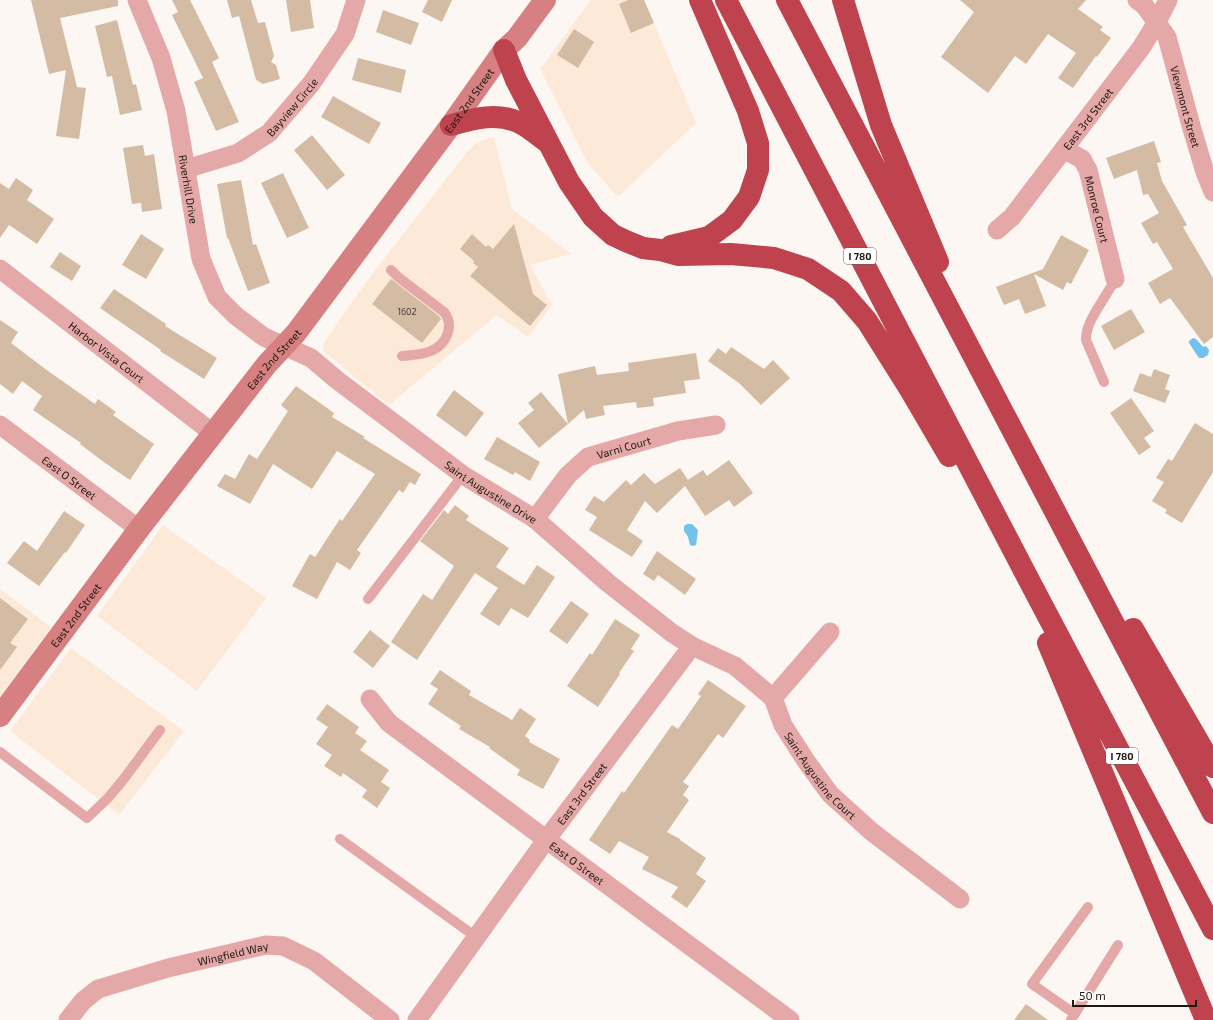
<svg xmlns="http://www.w3.org/2000/svg" width="1213" height="1020" font-family="'Exo 2',sans-serif">
	<style>
		.built { fill: #fde9d8 }
		.water { fill: #71c2ec }
		.building { fill: #d4bba4 }
		.lines { fill: none; stroke-linecap: round; stroke-linejoin: round }
		.lane { stroke: #e5a8a9; stroke-width: 10 }
		.street { stroke: #e5a8a9; stroke-width: 19 }
		.secondary { stroke: #d78082; stroke-width: 22 }
		.highway { stroke: #bf434f; stroke-width: 22 }
		.labels { text-anchor: middle; dominant-baseline: central; stroke-width: 4; stroke-linejoin: round; paint-order: stroke }
		.number-label { font-size: 9px; fill: #4d4034 }
		.shield { fill: #fff; stroke: #635d57; stroke-width: 1 }
		.shield-label { font-size: 10px; font-weight: bold; fill: #20170f }
		.street-label { font-size: 11px; fill: #20170f; stroke: #fff }
	</style>
	<rect width="100%" height="100%" fill="#fcf7f2"/>
	<!-- built -->
	<path class="built" d="M591,0H644L696,123L618,197L588,164L540,69Z
		M494,137L512,209L571,254L530,265L552,305L528,337L497,315L389,405L324,352L323,344L369,278L467,152L478,142Z
		M163,525L266,598L197,691L97,616Z
		M0,589L51,627L0,696Z
		M71,648L184,731L119,815L10,731Z"/>
	<!-- water -->
	<path class="water" d="M1193,338L1196,339L1203,347L1206,346L1209,350L1208,355L1203,358H1199L1189,343V341Z
		M687,524H692L698,530L696,545L693,546L690,545L688,537L684,531V526Z"/>
	<!-- building -->
	<path class="building" d="M31,0H118V6L60,18L77,87L86,88L79,139L56,136L66,70L49,74Z
		M172,0H190L219,58L212,62L239,122L216,131L194,82L203,78L172,15L178,12Z
		M227,0H251L258,23L265,22L274,56L271,62L276,65L280,79L263,84L256,80L239,16L232,18Z
		M286,0H310L314,28L291,32Z
		M428,0H452L442,22L422,12Z
		M628,0H644L654,23L631,33L619,4Z
		M960,0H1086L1078,9L1103,27L1100,30L1111,38L1097,57L1096,56L1073,88L1058,78L1076,53L1048,34L1026,64L1015,56L988,93L941,57L974,12Z
		M383,10L419,23L411,45L376,32Z
		M117,20L133,85L136,84L142,110L120,115L112,76L107,77L95,26Z
		M574,29L594,42L578,68L557,55Z
		M358,58L406,70L401,93L352,80Z
		M333,96L381,123L369,144L321,117Z
		M312,135L345,175L327,190L294,150Z
		M1154,141L1161,162L1157,163L1162,181L1187,225L1183,227L1213,278V337L1204,344L1170,298L1160,304L1148,283L1173,269L1157,242L1153,244L1141,223L1159,213L1148,194L1143,195L1137,170L1114,179L1106,158Z
		M143,145L145,156L154,154L162,209L142,212L141,203L132,204L123,148Z
		M283,173L309,228L287,238L261,183Z
		M16,178L33,190L27,200L54,219L37,244L9,225L0,238V183L9,189Z
		M241,180L253,245L256,244L270,283L248,291L228,238H227L217,184Z
		M514,224L533,294L547,305L530,326L470,276L478,267L473,263L474,261L460,249L472,234L486,247L488,245L493,249Z
		M141,234L164,249L146,279L122,265Z
		M1061,235L1089,250L1071,284L1067,282L1063,290L1034,274L1046,306L1025,314L1019,299L1004,305L996,287L1043,269Z
		M60,252L81,266L72,281L50,267Z
		M391,279L439,316L441,319L422,343L372,304Z
		M114,289L166,324L165,326L217,358L204,379L160,351L161,350L100,308Z
		M1131,309L1145,332L1114,350L1101,326Z
		M0,320L18,332L11,343L48,371L95,404L98,399L116,412L113,415L154,444L130,480L105,463L80,444L81,443L33,410L42,396L22,381L13,394L0,384Z
		M731,347L764,369L773,360L790,378L761,405L739,383L708,361L718,348L726,354Z
		M696,353L700,379L684,381L686,393L653,398L654,406L637,408L636,402L603,406L605,415L586,419L584,410L568,424L558,374L595,366L597,375L629,371L628,363Z
		M1154,369L1170,375L1165,389L1170,391L1165,403L1133,391L1140,373L1151,377Z
		M296,386L334,413L332,417L365,437L363,438L421,474L415,485L410,482L403,493L399,490L357,550L361,553L350,570L337,562L317,599L292,586L310,554L315,557L340,519L342,521L375,474L337,451L312,489L273,464L250,504L217,486L225,474L235,479L249,454L257,459L288,411L281,405Z
		M454,390L484,413L466,437L436,415Z
		M541,392L568,424L539,448L518,423L534,410L528,403Z
		M1131,398L1154,431L1144,438L1151,447L1139,455L1110,413Z
		M1195,423L1213,434V472L1182,523L1165,513L1167,510L1152,501L1164,482L1156,478L1168,459L1172,461Z
		M497,437L540,462L530,481L515,472L513,475L484,459Z
		M729,460L753,493L734,507L729,500L705,516L685,486L657,513L645,501L627,530L643,541L632,557L589,530L597,517L585,510L594,496L604,502L626,480L631,485L644,473L655,484L680,468L688,480L703,470L707,476Z
		M455,505L469,516L466,520L509,548L496,567L524,585L537,565L555,577L528,618L511,608L499,626L480,614L498,588L475,573L417,660L391,642L423,594L432,600L454,566L420,541L444,510L448,514Z
		M64,511L85,525L66,553L65,552L39,586L7,563L24,541L37,551Z
		M657,551L696,579L685,595L658,575L654,581L643,574Z
		M0,598L28,619L10,643L17,647L0,670Z
		M571,601L589,614L567,644L549,631Z
		M615,619L640,635L631,649L634,651L619,673L620,674L598,707L567,686L590,653L592,655Z
		M370,630L390,646L373,668L353,652Z
		M440,670L471,691L469,695L512,720L520,708L536,719L525,736L530,740L529,742L560,759L543,789L517,775L520,770L489,748L490,747L459,729L461,726L428,704L438,689L430,684Z
		M708,680L746,706L723,738L718,734L683,782L689,786L683,795L689,800L667,832L680,839V840L706,858L696,874L706,881L687,908L671,897L678,887L642,869L649,857L619,841L610,854L589,840L622,791L624,793L672,725L678,729L701,696L698,694Z
		M327,704L359,727L355,733L367,741L360,750L389,770L381,782L390,788L377,808L362,797L367,790L343,773L341,777L324,766L332,755L316,744L328,727L316,719Z
		M1026,1004L1048,1020H1014Z"/>
	<g class="lines">
		<!-- lane -->
		<path class="lane" d="M391,270L398,277L444,312C455,326 446,345 431,351C422,355 411,355 402,356
			M1104,382L1086,340C1085,321 1107,297 1115,279
			M368,599L463,475
			M0,752L87,818L108,798L123,780L160,730
			M340,839L476,937
			M1075,1014L1032,984L1088,907
			M1071,1020L1118,945"/>
		<!-- street -->
		<g class="street">
			<path id="s1" d="M137,0L161,58L176,111L201,259L217,297L236,316L264,337L311,358L337,380L463,475L535,519L608,583L672,633L692,646L735,666L773,698L783,725L806,761L830,794L872,832L960,899"/>
			<path id="s2" d="M1137,0L1144,5L1167,37L1192,129L1205,172L1213,192"/>
			<path id="s3" d="M1065,150L1082,159L1088,170L1115,279"/>
			<path id="s4" d="M186,169L238,153L269,133L311,84L345,34L356,0"/>
			<path id="s5" d="M997,230L1012,217L1141,48L1157,22L1168,0"/>
			<path id="s6" d="M0,269L214,434"/>
			<path id="s7" d="M0,425L139,529"/>
			<path id="s8" d="M535,519L568,475L588,457L678,431L716,425"/>
			<path d="M773,698L830,632"/>
			<path id="s9" d="M370,699L389,723L790,1020"/>
			<path id="s10" d="M68,1020L83,1001L98,989L168,968L266,945L283,946L314,961L390,1020"/>
			<path id="s11" d="M417,1020L546,840L692,646"/>
		</g>
		<!-- secondary -->
		<path class="secondary" id="s12" d="M0,716L139,529L267,364L296,333L451,125L504,50L517,38L545,0"/>
		<!-- highway -->
		<path class="highway" d="M726,0L1031,584L1213,929
			M787,0L1213,813
			M843,0L881,125L938,262
			M504,50L516,80L569,182L593,217L613,235L628,242L643,248L660,250L678,255L731,254L774,258L808,269L841,291L867,321L911,391L949,456
			M451,125C473,119 496,112 518,122C528,126 537,135 546,141
			M671,246L709,237L732,220L749,197L758,170V143L748,111L700,0
			M1133,629L1213,767
			M1048,643L1206,1020"/>
	</g>
	<g class="labels">
		<!-- number labels -->
		<g class="number-label">
			<text x="407" y="311">1602</text>
		</g>
		<!-- shield labels -->
		<g class="shield">
			<rect x="844" y="248" width="32" height="16" rx="3"/>
			<rect x="1106" y="748" width="32" height="16" rx="3"/>
		</g>
		<g class="shield-label">
			<text x="860" y="256">I 780</text>
			<text x="1122" y="756">I 780</text>
		</g>
		<!-- street labels -->
		<g class="street-label">
			<text stroke="none"><textPath href="#s12" startOffset="774">East 2nd Street</textPath></text>
			<text stroke="none"><textPath href="#s4" startOffset="126">Bayview Circle</textPath></text>
			<text stroke="none"><textPath href="#s2" startOffset="120">Viewmont Street</textPath></text>
			<text stroke="none"><textPath href="#s5" startOffset="144">East 3rd Street</textPath></text>
			<text stroke="none"><textPath href="#s1" startOffset="197">Riverhill Drive</textPath></text>
			<text stroke="none"><textPath href="#s3" startOffset="72">Monroe Court</textPath></text>
			<text stroke="none"><textPath href="#s6" startOffset="135">Harbor Vista Court</textPath></text>
			<text stroke="none"><textPath href="#s12" startOffset="450">East 2nd Street</textPath></text>
			<text stroke="none"><textPath href="#s8" startOffset="119">Varni Court</textPath></text>
			<text stroke="none"><textPath href="#s7" startOffset="87">East O Street</textPath></text>
			<text stroke="none"><textPath href="#s1" startOffset="647">Saint Augustine Drive</textPath></text>
			<text stroke="none"><textPath href="#s12" startOffset="126">East 2nd Street</textPath></text>
			<text stroke="none"><textPath href="#s1" startOffset="1090">Saint Augustine Court</textPath></text>
			<text stroke="none"><textPath href="#s11" startOffset="280">East 3rd Street</textPath></text>
			<text stroke="none"><textPath href="#s9" startOffset="265">East O Street</textPath></text>
			<text stroke="none"><textPath href="#s10" startOffset="183">Wingfield Way</textPath></text>
		</g>
	</g>
	<!-- scale -->
	<path d="M1073 1000v6h123v-6" fill="none" stroke="#20170f" stroke-width="2"/>
	<text x="1079" y="1000" font-size="12" fill="#20170f" stroke="#ffffff" stroke-width="3" paint-order="stroke">50 m</text>
</svg>
